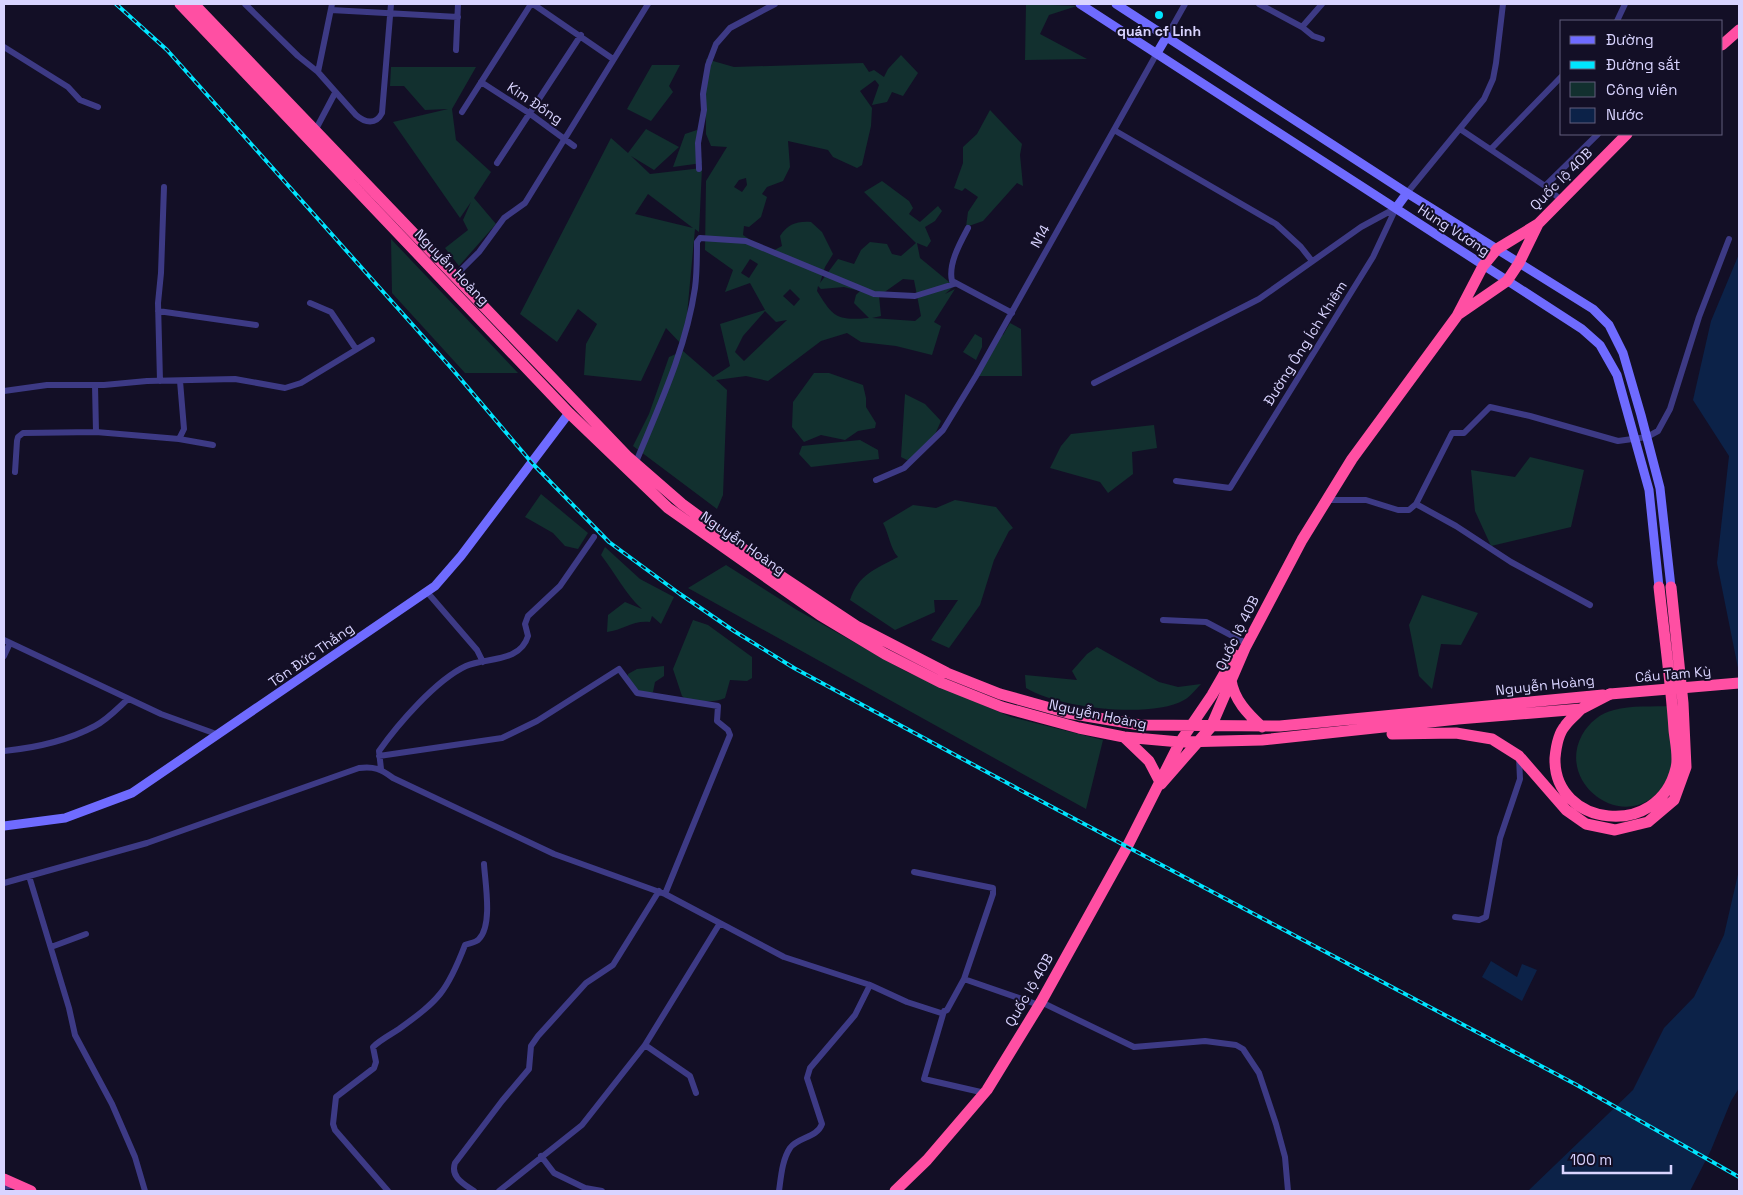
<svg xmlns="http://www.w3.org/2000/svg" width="1743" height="1195" font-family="'Space Grotesk',sans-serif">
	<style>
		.green { fill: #12302f; fill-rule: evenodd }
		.water { fill: #0c2248 }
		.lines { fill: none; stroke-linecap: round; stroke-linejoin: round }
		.street { stroke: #3d3a85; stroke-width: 6 }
		.secondary { stroke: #6f6bff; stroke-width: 9 }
		.highway { stroke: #ff4fa3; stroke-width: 11 }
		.rail-casing { stroke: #00e5ff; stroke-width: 4 }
		.rail { stroke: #130f26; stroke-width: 2; stroke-dasharray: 5.5; stroke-linecap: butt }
		.highway-bridge { stroke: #ff4fa3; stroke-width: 11 }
		.poi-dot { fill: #00e5ff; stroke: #130f26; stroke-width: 2 }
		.labels { text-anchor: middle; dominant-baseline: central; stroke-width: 4; stroke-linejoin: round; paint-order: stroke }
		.poi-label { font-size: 14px; font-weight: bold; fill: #d9d4ff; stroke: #130f26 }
		.street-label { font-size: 14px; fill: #d9d4ff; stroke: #130f26 }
	</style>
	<rect width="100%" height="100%" fill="#130f26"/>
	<!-- green -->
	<path class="green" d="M1026,4L1077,6L1049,15L1040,34L1087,59L1025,60Z
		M901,55L918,73L903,96L892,92L887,102L872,105L879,85L875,80L860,91L872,108L871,126L862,165L857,168L833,157L828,150L788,141L790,167L783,181L767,187L762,194L767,197L761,217L749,227L744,226L743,235L769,253L782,246L780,236C788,224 797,221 811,222L822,232L833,254L825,267L820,283L838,259L854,264L861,250L870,242L887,244L892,254L901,256L916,243L864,192L882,181L909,201L913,208L909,214L920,222L938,206L942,211L935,221L925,227L931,241L927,247L917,243L920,258L954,286L945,294L955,289L934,322L941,326L932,355L896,346L861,342L847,333L821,341L768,381L746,376L716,380L727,390L723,495L717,509L633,446L649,414L669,357L683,351L713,377L730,366L720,324L765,310L750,283L725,292L733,270L705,250L706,181L727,147L711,146L706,134V59L734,67L863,63L869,72L874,70L884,77L888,69ZM746,178L747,185L742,192L734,187L739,180ZM750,259L758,264L749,278L741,273ZM903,279L914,280L921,316L915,321L872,318L881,316L879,296ZM818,286L821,289L844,287L860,291L856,295L854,303L869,318C837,321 833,317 817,291ZM790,289L800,299L794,306L783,296ZM765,311L776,322L787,320L744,361L735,352L743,336Z
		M652,65H680L669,86L673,92L651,121L627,109Z
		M391,67H476L452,109L456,140L491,172L474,198L496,224L459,266L445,248L468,230L463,220L471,202L460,218L393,122L448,109L425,110L404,86H390Z
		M990,110L1022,144L1020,155L1023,186L1017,183L983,221L966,227L968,212L978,197L965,188L962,191L954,188L963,163V147L977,134Z
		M646,129L679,147L654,170L631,156L650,174L702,168L699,232L695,229L684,347L666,328L641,381L584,375L586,344L597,324L578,309L557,342L520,314L611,138L628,153ZM648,194L693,228L635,214Z
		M697,130L702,163L673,167L685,134Z
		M391,239L518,373H465L392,293Z
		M1010,323L1021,329L1022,376H976L999,335H1003Z
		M975,334L982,338V347L976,360L963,352Z
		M814,373H829L863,385L866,398V407L876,423L875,428L858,431L845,440L821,435L804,442L792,427L793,402Z
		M905,394L925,404L941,421L932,441L913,463L901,457Z
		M1154,425L1157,448L1132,452L1133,474L1108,493L1100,482L1050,468L1061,446L1071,434Z
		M860,440L878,450L879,459L811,467L799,454L802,446Z
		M1530,457L1584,470L1571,527L1491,546L1475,511L1471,470L1515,477Z
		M541,494L588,533L578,549L565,546L553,533L525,517Z
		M955,500L996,507L1013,528L1009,531L994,560L980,605L949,648L931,640L958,600H934L935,612L895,630L850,600C859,574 874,570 898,557C890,548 889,534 883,523L913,505L936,508Z
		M605,547L640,579L674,597L661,624L652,616L650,622C633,620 623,630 607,632L608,615L625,602L642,609C626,595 615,573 601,555Z
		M726,565L797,610L907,672L1011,717L1103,740L1086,809L688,588Z
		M1422,595L1478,613L1461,645L1441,644L1432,689L1419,676L1409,625Z
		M693,620L708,625L752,657V678L747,681L730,680L725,698C715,703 702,700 690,703L682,696L673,669Z
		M1097,647L1159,682L1178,687L1201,684C1196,689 1190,697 1184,700C1151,719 1058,708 1026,688L1025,675L1077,680L1072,671L1087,654Z
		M664,666V676L655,682L653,692L640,695L628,679V674L637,669Z
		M1671,706C1672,719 1677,755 1674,766C1673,771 1669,776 1667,780C1633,840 1554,787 1582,735C1589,723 1600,713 1614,710C1631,705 1653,707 1671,706Z"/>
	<!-- water -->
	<path class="water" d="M1739,254V673L1717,563L1729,456L1693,400L1711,321Z
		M1739,870V1088L1731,1101L1711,1150L1690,1191H1528L1633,1090L1664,1028L1694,997L1724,935Z
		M1491,961L1517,977L1522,964L1537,970L1522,1001L1482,977Z"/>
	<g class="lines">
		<!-- street -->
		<path class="street" d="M245,4L298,56L318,72L356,115C365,123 376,125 382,113L391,4
			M533,4L613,59
			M1259,4L1302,27L1322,4
			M331,10L458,17
			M1617,21L1625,4
			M1302,27L1313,36L1322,39
			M1167,36L1185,4
			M4,47L68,87L80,100L98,107
			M456,50L458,4
			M318,72L332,4
			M481,82L529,113L574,146
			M462,112L531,4
			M316,129L335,93
			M1460,129L1545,186L1561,200
			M1114,130L1276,224L1301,247L1312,261
			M1491,149L1562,76
			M497,163L581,35
			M699,169L698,143L704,110L703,94L708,65L716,44L730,28L775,4
			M1545,186L1598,134
			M1407,193L1484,99L1493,79L1496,63L1503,4
			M968,228C960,243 948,264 952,281L1012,313
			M456,275L479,252L504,218L525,203L648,4
			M310,303L331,312L356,349
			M158,311L256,325
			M160,381L158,303L161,273L164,187
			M1094,383L1259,299L1361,227L1396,208
			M95,385L96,432
			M4,391L47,385H104L147,381L235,379L285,388L301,383L372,340
			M179,439L213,445
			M636,462C659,406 686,349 695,288C697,273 697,257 697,242L700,238L746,241L874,294L915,296L954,284
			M15,472L17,441L18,437L23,433L96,432L179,439L184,429L180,381
			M876,480L904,468L943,430L976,376L1157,53
			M1176,481L1230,488L1373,257L1396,208
			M1328,500H1366L1398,510H1409L1416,504L1452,433H1464L1490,407L1530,416L1618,441L1647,437L1658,431L1670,409L1699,317L1729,239
			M1416,504L1456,526L1511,562L1590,605
			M427,592L477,650L483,662
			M1163,620L1206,622L1242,641
			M4,640L161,714L219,735
			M4,656L10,643
			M4,751C34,748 67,741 95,726C107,720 118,708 128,699
			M379,756L502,738L537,721L619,669L637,693L718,706L717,721L728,730L730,735L665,894
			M381,769L379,751C398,724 436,680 466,666C486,657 520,663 528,636L525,624L528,616L560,586L594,537
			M914,872L993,888V894L964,979
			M29,876L69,1008L75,1035L112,1104L135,1157L145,1191
			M4,883L147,843L359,768C374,766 381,769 393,778L554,854L665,894L784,957L870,985L907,1002L941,1013L947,1010L964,979L1039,1005
			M1455,917L1479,920L1486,917L1500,838L1520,779L1519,757
			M51,947L86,934
			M1041,1002L1134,1047L1205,1041L1236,1045L1243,1049L1259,1073L1276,1124L1285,1157L1288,1191
			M944,1011L924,1079L985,1093
			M645,1045L690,1076L696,1093
			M541,1156L554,1173L585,1188L602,1191
			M4,1187L15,1185
			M388,1191L335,1130L333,1124L336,1097L374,1068L376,1062L373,1047C380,1040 390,1035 399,1029C439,1000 447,992 465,945C469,943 476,943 479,939C493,925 485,882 484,864
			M474,1191C464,1184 450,1177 455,1163L502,1101L529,1069L531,1046L538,1036L586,983L613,965L659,891
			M499,1191L582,1125L645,1045L720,923
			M779,1191C781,1177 782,1160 790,1148C798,1137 817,1138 822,1124L807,1078L810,1068L855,1015L870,985"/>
		<!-- secondary -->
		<path class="secondary" d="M1080,4L1582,329L1600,345L1617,375L1649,490L1659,587
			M1116,4L1407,193L1593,309L1609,325L1623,353L1641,415L1660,488L1671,587
			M1157,53L1167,36
			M1396,208L1407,193
			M4,826L65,818L132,793L435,586L461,556L569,413"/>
		<!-- highway -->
		<path class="highway" d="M180,4L569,413L668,508L820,615L885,654L942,683L1002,707L1079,728L1124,737L1180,742L1262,740L1458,719L1581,709L1610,694
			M194,4L628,457L682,504L775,572L858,627L947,673L1000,694L1068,713L1140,725L1280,726L1603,695
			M1722,45L1739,30
			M1459,314L1507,281L1519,263L1538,224
			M1231,680C1234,700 1248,714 1262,727
			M1581,709C1576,715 1569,720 1565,726C1558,734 1556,747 1555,758C1553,827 1659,840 1676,768C1679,757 1675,741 1674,730C1671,682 1664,634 1659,587
			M1392,734L1456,733L1492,739L1519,756L1566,810L1586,824L1615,830L1648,822L1674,800L1686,767L1683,703L1671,587
			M1124,737L1149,761L1161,784
			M1161,784L1211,727L1245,648L1302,540L1352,459L1457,316L1483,266L1497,249L1538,224L1627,134
			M4,1179L31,1191
			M895,1191L927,1160L987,1090L1041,1002L1127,847L1180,742L1212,695L1235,655"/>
		<defs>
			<path id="rail" d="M116,4L167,50L453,370L532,463L609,542L680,594L734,631L794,668L1022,791L1575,1084L1739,1177"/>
		</defs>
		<!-- rail casing -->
		<use href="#rail" class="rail-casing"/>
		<!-- rail -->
		<use href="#rail" class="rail"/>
		<!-- highway-bridge -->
		<path class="highway-bridge" d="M1610,694L1739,683"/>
	</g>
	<!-- markers -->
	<circle class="poi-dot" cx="1159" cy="15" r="5"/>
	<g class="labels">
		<!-- poi labels -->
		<g class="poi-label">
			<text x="1159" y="31">quán cf Linh</text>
		</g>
		<!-- street labels -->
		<g class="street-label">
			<text transform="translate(535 103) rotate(34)">Kim Đồng</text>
			<text transform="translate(1561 179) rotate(-45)">Quốc lộ 40B</text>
			<text transform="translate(1454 230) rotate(33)">Hùng Vương</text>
			<text transform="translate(1040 236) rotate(-61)">N14</text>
			<text transform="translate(452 267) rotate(46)">Nguyễn Hoàng</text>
			<text transform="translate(1305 343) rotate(-58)">Đường Ông Ích Khiêm</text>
			<text transform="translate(743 543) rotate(35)">Nguyễn Hoàng</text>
			<text transform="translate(1237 633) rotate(-64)">Quốc lộ 40B</text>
			<text transform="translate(311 655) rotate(-35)">Tôn Đức Thắng</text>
			<text transform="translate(1673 674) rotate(-5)">Cầu Tam Kỳ</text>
			<text transform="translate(1545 685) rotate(-6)">Nguyễn Hoàng</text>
			<text transform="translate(1098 714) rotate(12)">Nguyễn Hoàng</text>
			<text transform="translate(1029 990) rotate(-60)">Quốc lộ 40B</text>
		</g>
	</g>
	<!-- border -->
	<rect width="1743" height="1195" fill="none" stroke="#d9d4ff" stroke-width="10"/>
	<!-- legend -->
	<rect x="1560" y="20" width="162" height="115" fill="#130f26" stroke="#625e7d"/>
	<rect x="1570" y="36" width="25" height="8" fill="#6f6bff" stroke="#625e7d"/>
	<text x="1606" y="45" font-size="15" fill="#d9d4ff">Đường</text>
	<rect x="1570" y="61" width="25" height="8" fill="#00e5ff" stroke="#625e7d"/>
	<text x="1606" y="70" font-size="15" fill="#d9d4ff">Đường sắt</text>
	<rect x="1570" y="82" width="25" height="15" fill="#12302f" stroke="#625e7d"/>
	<text x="1606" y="95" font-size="15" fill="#d9d4ff">Công viên</text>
	<rect x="1570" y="108" width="25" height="15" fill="#0c2248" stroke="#625e7d"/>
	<text x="1606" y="120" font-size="15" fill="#d9d4ff">Nước</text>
	<!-- scale -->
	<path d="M1563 1165v8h108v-8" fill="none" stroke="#d9d4ff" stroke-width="2.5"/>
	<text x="1570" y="1165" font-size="15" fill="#d9d4ff" stroke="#130f26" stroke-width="4" paint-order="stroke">100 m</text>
</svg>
